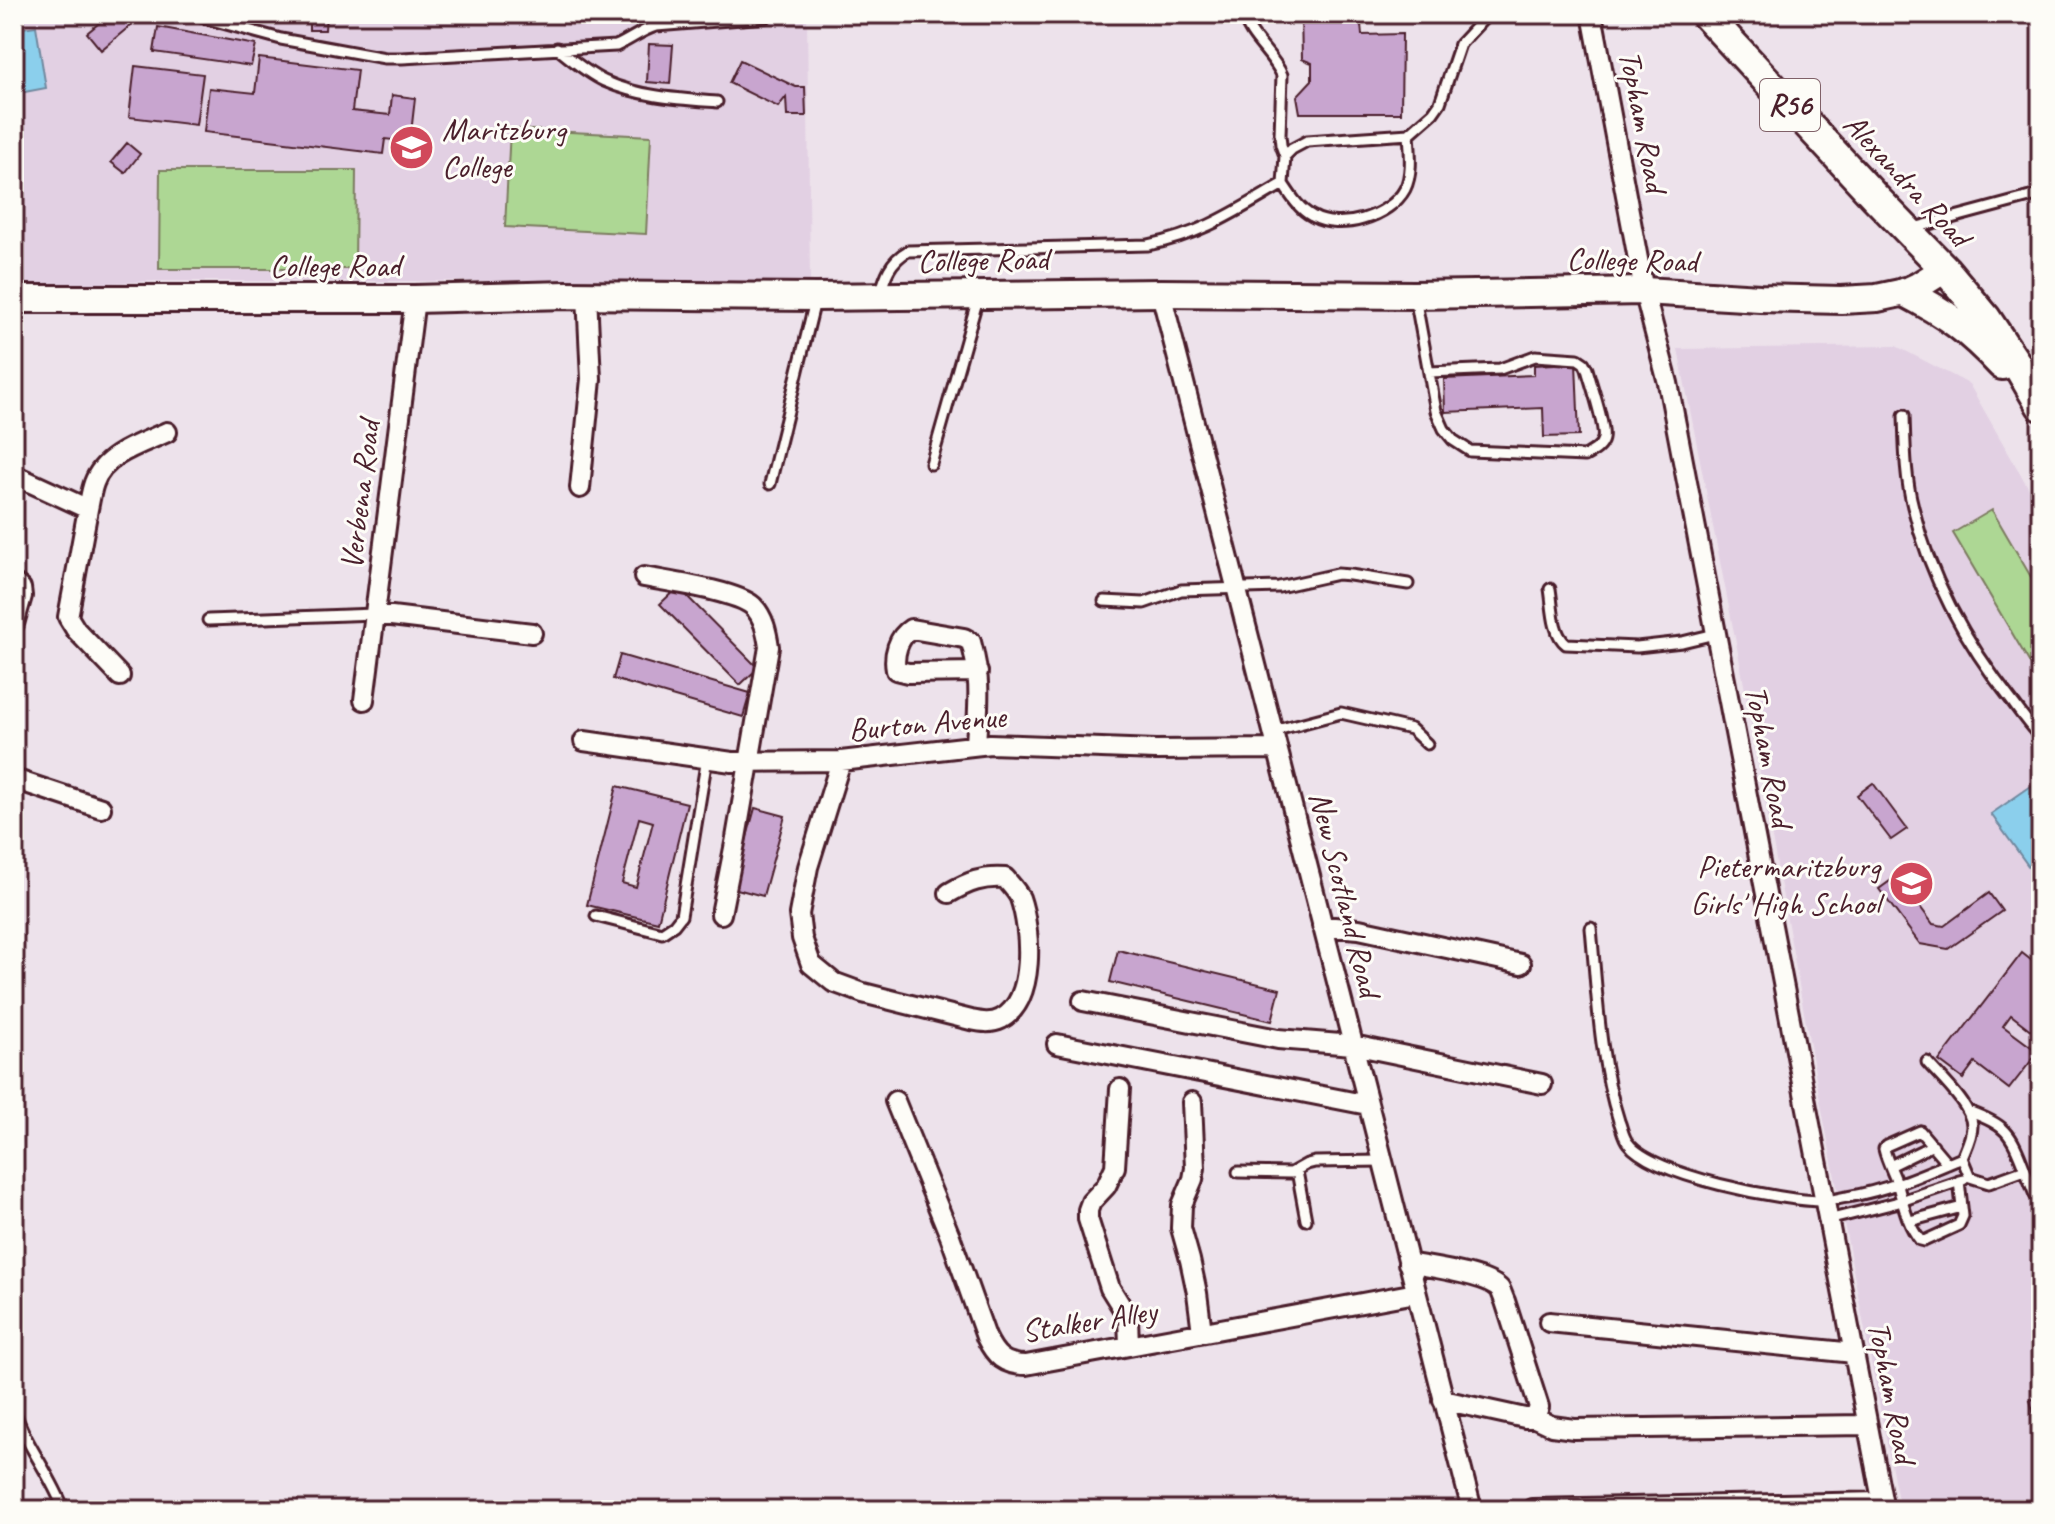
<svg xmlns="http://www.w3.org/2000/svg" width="2055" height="1524" font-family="Caveat,sans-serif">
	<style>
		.built { fill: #e2d0e3 }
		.green { fill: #add794; stroke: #7c7b60; stroke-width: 2 }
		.water { fill: #8bcfec; stroke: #71899f; stroke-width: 2 }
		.building { fill: #c8a5cf; stroke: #4a1f2b; stroke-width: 2; fill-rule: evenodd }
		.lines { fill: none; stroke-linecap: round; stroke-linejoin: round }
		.lane-casing { stroke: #4a1f2b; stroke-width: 15 }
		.street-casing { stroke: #4a1f2b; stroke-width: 24 }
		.secondary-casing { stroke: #4a1f2b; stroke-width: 32 }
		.primary-casing { stroke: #4a1f2b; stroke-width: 34 }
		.lane { stroke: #fdfcf7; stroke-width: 9 }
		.street { stroke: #fdfcf7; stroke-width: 18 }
		.secondary { stroke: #fdfcf7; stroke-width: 26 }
		.primary { stroke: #fdfcf7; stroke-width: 28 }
		.labels { text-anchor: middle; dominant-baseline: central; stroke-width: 6; stroke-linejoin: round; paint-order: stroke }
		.shield { fill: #fdfcf7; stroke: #806168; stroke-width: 2 }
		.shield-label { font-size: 30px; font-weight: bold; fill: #4a1f2b }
		.street-label { font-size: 32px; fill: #4a1f2b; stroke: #fdfcf7 }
		.poi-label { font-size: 32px; fill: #4a1f2b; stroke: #fdfcf7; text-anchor: start }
	</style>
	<rect width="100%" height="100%" fill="#ede2eb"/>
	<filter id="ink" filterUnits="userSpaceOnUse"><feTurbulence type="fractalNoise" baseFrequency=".0125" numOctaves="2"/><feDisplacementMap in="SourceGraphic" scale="16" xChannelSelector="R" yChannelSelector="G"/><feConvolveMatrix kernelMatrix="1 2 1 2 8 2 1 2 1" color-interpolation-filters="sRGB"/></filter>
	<g filter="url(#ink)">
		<!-- built -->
		<path class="built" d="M14,14H807L810,281H157L14,287Z
			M1896,346L1969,384L2041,510V1510H1900L1821,1105L1740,663L1678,349Z"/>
		<!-- green -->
		<path class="green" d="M510,129L651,136L646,234L505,227Z
			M160,170H356L355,269H159Z
			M1992,510L2041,594V682L1953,533Z"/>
		<!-- water -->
		<path class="water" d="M36,26L46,88L14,94V29Z
			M2034,784L2041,793V858L2029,867L1991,814Z"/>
		<!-- building -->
		<path class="building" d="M110,14H140L142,16L101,50L87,33Z
			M274,14H326L325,30H309V22L274,21Z
			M1301,14H1360L1362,35L1402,34L1401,113H1300L1297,96L1312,80V63L1302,59Z
			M158,27L256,45L251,66L154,52Z
			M649,44L673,45L670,84L647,82Z
			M259,58L357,70L352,111L390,115L392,95L415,98L410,142L385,139L383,154L204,132L209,88L255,93Z
			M740,60L796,87H805L806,116H787L786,97L778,107L729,83Z
			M135,66L203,74L196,125L129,117Z
			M127,143L140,154L125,173L111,162Z
			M1576,363L1579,436L1544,437L1543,408L1445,412L1444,379L1534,375V365Z
			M678,587L758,668L740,685L660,604Z
			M620,655L750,693L743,717L613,679Z
			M1873,783L1907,829L1891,840L1857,795Z
			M617,786L687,803L658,922L587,905ZM639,818L653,822L636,887L622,883Z
			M755,808L785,816L763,896L733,888Z
			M1897,876L1933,924L1944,926L1989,893L2002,911L1948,949L1920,944L1879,889Z
			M1118,950L1280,989L1272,1021L1110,982Z
			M2022,953L2041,968V976L2038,980L2041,982V1038L2011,1015L2003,1026L2038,1052L2009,1089L1975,1063L1963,1079L1939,1061Z
			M2041,1397V1442L2030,1400Z"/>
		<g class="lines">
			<defs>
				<path id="lane" d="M190,14L281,39L385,58H402L616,46C630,40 642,30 656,26L766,17
					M1243,14C1249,38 1272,53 1282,75L1280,135L1281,145L1285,156
					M557,48C572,60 587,73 604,81C640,97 679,99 717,102
					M1283,184C1291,196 1299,209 1312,216C1339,232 1390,217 1405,189C1413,173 1410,151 1409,134
					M1914,228L2041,194
					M880,295C885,276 890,261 908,251L1148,245C1203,234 1236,211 1283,184L1285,156L1292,149L1307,141L1409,134L1433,113L1440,103L1460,44L1488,14
					M1415,297L1436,411L1444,429L1453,440L1470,451L1585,456C1592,452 1601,448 1603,439C1606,427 1591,384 1587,369L1584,363L1578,359L1535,356L1500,369L1429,372
					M1904,415C1905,445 1905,477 1913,507C1930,579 1968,646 2014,704C2022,715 2031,727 2041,738
					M931,464L978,298
					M770,484L815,301
					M1550,589C1553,606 1552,633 1566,644L1637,647L1682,642L1715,634
					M1104,601L1144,603L1181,590L1279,587L1337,574L1350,575L1408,584
					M208,620L375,614
					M1273,731L1341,713L1411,729L1427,744
					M596,916L662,933L674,925L681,916L707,758
					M1591,928C1597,992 1599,1059 1619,1121C1622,1128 1623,1137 1628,1143C1652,1176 1783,1201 1823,1201C1831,1201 1839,1198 1847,1197C1888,1190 1924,1174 1962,1158
					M1927,1062C1940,1077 1972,1106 1972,1126C1972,1137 1966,1148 1962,1158L1970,1177L1989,1183L2025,1170L2035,1195L2041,1199
					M1968,1111C2007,1126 2010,1131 2025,1170
					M1948,1164L1920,1131L1886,1146L1884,1149C1887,1162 1894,1174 1898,1186C1903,1204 1908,1226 1920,1240L1924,1241L1959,1225L1963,1216L1959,1181
					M1890,1166L1933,1145
					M1297,1171L1306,1220
					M1238,1172L1291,1173L1307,1164L1315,1162L1382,1161
					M1828,1220L1895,1203L1963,1180
					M1910,1221L1962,1207
					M14,1409C25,1445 51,1474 64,1510"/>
				<path id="street" d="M1592,14L1644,291L1668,383L1884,1510
					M1161,293L1472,1510
					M14,475L88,509L68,617L76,630L120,676
					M580,488L591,379L587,295
					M88,509C90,500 91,491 94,483C104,454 141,444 167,432
					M644,577C669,582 736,591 753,606C764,617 767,633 769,647L736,838L721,914
					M14,583L21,588L22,596L14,624
					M375,614L532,633
					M364,700L415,299
					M584,741L732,762L841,761L990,744L1156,750L1277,749
					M976,745C978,705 982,681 971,642L964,638L911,629C898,637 893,655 896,670L908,673L978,672
					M841,761L808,867L799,914L802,938L811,964L833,982L863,993L971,1020C981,1022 991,1024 1001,1019C1036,1000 1031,930 1020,898C1017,891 1010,884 1005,878C983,876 968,882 949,893
					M14,779L101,808
					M1322,926L1359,929L1521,964
					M1083,1001L1278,1039L1353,1045L1542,1084
					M1057,1044L1368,1105
					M1120,1089L1115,1167L1106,1186L1091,1202L1088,1210V1219L1110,1288L1128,1317L1129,1346
					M895,1101L950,1236L986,1337C995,1356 1004,1365 1026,1365L1416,1293
					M1192,1102L1195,1168L1193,1179L1182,1205L1181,1228L1190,1260L1197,1293L1202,1332
					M1408,1263C1428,1267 1487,1274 1500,1289C1502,1293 1503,1297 1505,1301L1539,1407L1535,1418H1525L1443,1400
					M1549,1322L1854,1353
					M1535,1418L1552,1426L1574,1429L1867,1425
					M1532,1509L1882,1502"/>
				<path id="secondary" d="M14,299H415L567,295L816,297L1161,293L1414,295L1644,291L1760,298L1841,300L1877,298L1905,292L1918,286L1945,269"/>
				<path id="primary" d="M1705,14L1875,197L1945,269L1986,318L2016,363L2041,406
					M1905,292C1947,314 1969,330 2002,365"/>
			</defs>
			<!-- lane casing -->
			<use href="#lane" class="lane-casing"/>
			<!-- street casing -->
			<use href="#street" class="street-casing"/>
			<!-- secondary casing -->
			<use href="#secondary" class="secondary-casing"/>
			<!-- primary casing -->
			<use href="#primary" class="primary-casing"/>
			<!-- lane -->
			<use href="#lane" class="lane"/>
			<!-- street -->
			<use href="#street" class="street"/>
			<!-- secondary -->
			<use href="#secondary" class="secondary"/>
			<!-- primary -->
			<use href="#primary" class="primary"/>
		</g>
	</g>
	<!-- icons -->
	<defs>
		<symbol id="school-disc" viewBox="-11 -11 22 22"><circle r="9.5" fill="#d1495b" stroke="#fdfcf7"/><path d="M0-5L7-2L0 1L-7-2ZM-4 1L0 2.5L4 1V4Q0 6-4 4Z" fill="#fff"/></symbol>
	</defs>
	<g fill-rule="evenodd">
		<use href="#school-disc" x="386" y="122" width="51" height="51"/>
		<use href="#school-disc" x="1886" y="858" width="51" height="51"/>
	</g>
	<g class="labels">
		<!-- shield labels -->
		<rect class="shield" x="1760" y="79" width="60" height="52" rx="6"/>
		<g class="shield-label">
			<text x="1790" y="105">R56</text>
		</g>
		<!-- street labels -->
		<g class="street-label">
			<text transform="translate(1643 121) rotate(79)">Topham Road</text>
			<text transform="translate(1907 180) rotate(47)">Alexandra Road</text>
			<text transform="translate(983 260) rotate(-1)">College Road</text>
			<text transform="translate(1632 260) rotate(1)">College Road</text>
			<text x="335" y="265">College Road</text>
			<text transform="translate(360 495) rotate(-83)">Verbena Road</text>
			<text transform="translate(927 723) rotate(-5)">Burton Avenue</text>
			<text transform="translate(1769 756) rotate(79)">Topham Road</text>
			<text transform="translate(1345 894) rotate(76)">New Scotland Road</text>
			<text transform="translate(1089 1321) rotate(-9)">Stalker Alley</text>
			<text transform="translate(1892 1392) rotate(79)">Topham Road</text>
		</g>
		<!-- poi labels -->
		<g class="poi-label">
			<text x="442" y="129">Maritzburg<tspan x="442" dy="37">College</tspan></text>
			<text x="1880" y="866" text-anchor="end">Pietermaritzburg<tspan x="1880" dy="37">Girls' High School</tspan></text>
		</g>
	</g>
	<!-- margin -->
	<rect width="2055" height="1524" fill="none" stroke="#fdfcf7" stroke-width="48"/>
	<rect x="24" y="24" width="2007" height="1476" fill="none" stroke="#4a1f2b" stroke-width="3" filter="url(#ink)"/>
</svg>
